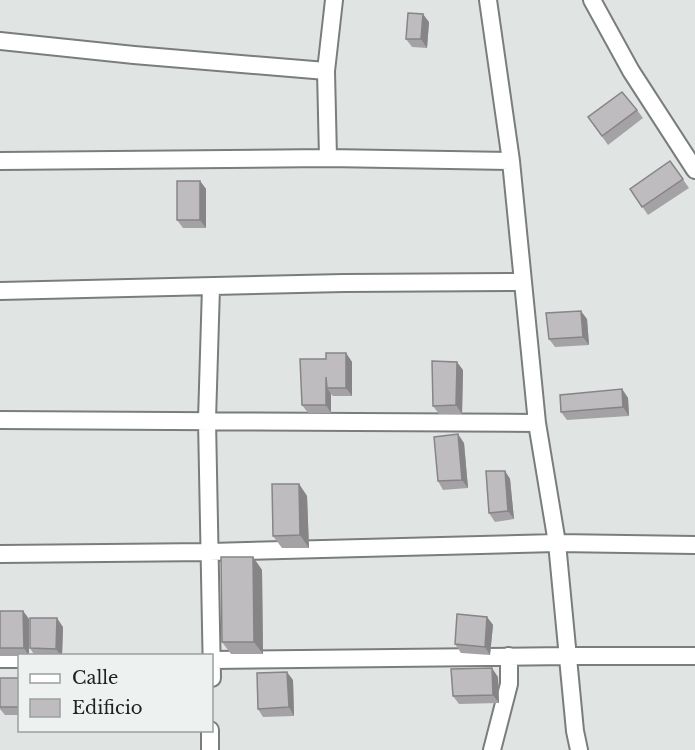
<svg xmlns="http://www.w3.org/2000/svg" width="695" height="750" font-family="'Libre Baskerville',serif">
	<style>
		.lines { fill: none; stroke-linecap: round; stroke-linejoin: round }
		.minor-casing { stroke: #797d7d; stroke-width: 20 }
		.minor { stroke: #fff; stroke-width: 16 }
		.wall { fill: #a4a2a4 }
		.shaded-wall { fill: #868486 }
		.building { fill: #bfbcbf; stroke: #868486; stroke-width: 1.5 }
	</style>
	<rect width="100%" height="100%" fill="#e0e5e4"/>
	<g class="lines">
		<defs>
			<path id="minor" d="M488,0L511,161L537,423L557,543L575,731L579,750
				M592,0L631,71L695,170
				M0,41L134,55L326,71
				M328,158L326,71L334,0
				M0,161L328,158L511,161
				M211,287L207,420L212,678
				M0,291L344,283L523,282
				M0,420L537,423
				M0,554L210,552L557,543L695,545
				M0,659H20
				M212,660L567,656H695
				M210,750V730
				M492,750L509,684V656"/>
		</defs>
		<!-- minor casing -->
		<use href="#minor" class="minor-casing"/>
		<!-- minor -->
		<use href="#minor" class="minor"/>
	</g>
	<!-- wall -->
	<path class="wall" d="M429,22L427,48L412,47L406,39Z
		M637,110L643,118L608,145L588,117Z
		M670,161L689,188L648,215L630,189Z
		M200,181L206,189V228H183L177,220Z
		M587,319L589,345L555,347L549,339Z
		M346,353L352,362V396H333L331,394V413H308L302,405Z
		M463,370L462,414H439L433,406Z
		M622,389L628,398L629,416L567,420L561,412Z
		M464,443L468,488L443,490L438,481Z
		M505,471L510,479L514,519L495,522L489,513Z
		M299,484L307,496L309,548H282L273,536Z
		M253,557L262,570L263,654H231L222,642Z
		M0,611H23L29,619V656H0Z
		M487,617L493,625L490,655L461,653L455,644Z
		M63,627L62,656H35L30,648Z
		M498,677L499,703L459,704L453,696Z
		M0,678H20V715H5L0,709Z
		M293,680L294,716L263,717L258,709Z"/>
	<!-- shaded-wall -->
	<path class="shaded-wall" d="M423,14L429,22L427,48L421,39Z
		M200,181L206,189V228L200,220Z
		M581,311L587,319L589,345L583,337Z
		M346,353L352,362V396L346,388Z
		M457,362L463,370L462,414L456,405Z
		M326,377L327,388L331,394V413L326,405Z
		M622,389L628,398L629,416L623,407Z
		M458,434L464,443L468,488L462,480Z
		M505,471L510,479L514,519L508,511Z
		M299,484L307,496L309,548L300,535Z
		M253,557L262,570L263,654L254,642Z
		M23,611L29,619V656L24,648Z
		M487,617L493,625L490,655L485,647Z
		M57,618L63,627L62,656H61L56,649Z
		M492,668L498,677L499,703L493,695Z
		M287,672L293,680L294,716L289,707Z"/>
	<!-- building -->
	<path class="building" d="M408,13L423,14L421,39H406Z
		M622,92L637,110L602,136L588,117Z
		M670,161L683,179L642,207L630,189Z
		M177,181H200V220H177Z
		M581,311L583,337L549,339L546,313Z
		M326,353H346V388H327L326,377V405H302L300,359H326Z
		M432,361L457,362L456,405L433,406Z
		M622,389L623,407L561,412L560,395Z
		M458,434L462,480L438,481L434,437Z
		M486,471H505L508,511L489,513Z
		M272,484H299L300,535L273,536Z
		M221,557H253L254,642H222Z
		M0,611H23L24,648H0Z
		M457,614L487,617L485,647L455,644Z
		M30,618H57L56,649L30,648Z
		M492,668L493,695L453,696L451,669Z
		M287,672L289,707L258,709L257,673Z
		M0,678H20V707H0Z"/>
	<!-- legend -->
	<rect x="18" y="654" width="195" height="78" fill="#edf2f1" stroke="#9b9f9e" stroke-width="1.5"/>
	<rect x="30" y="674" width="30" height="9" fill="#ffffff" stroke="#9b9f9e" stroke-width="1.5"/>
	<text x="72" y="684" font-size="18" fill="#202222">Calle</text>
	<rect x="30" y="699" width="30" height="18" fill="#bfbcbf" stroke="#9b9f9e" stroke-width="1.5"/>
	<text x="72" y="714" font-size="18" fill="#202222">Edificio</text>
</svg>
